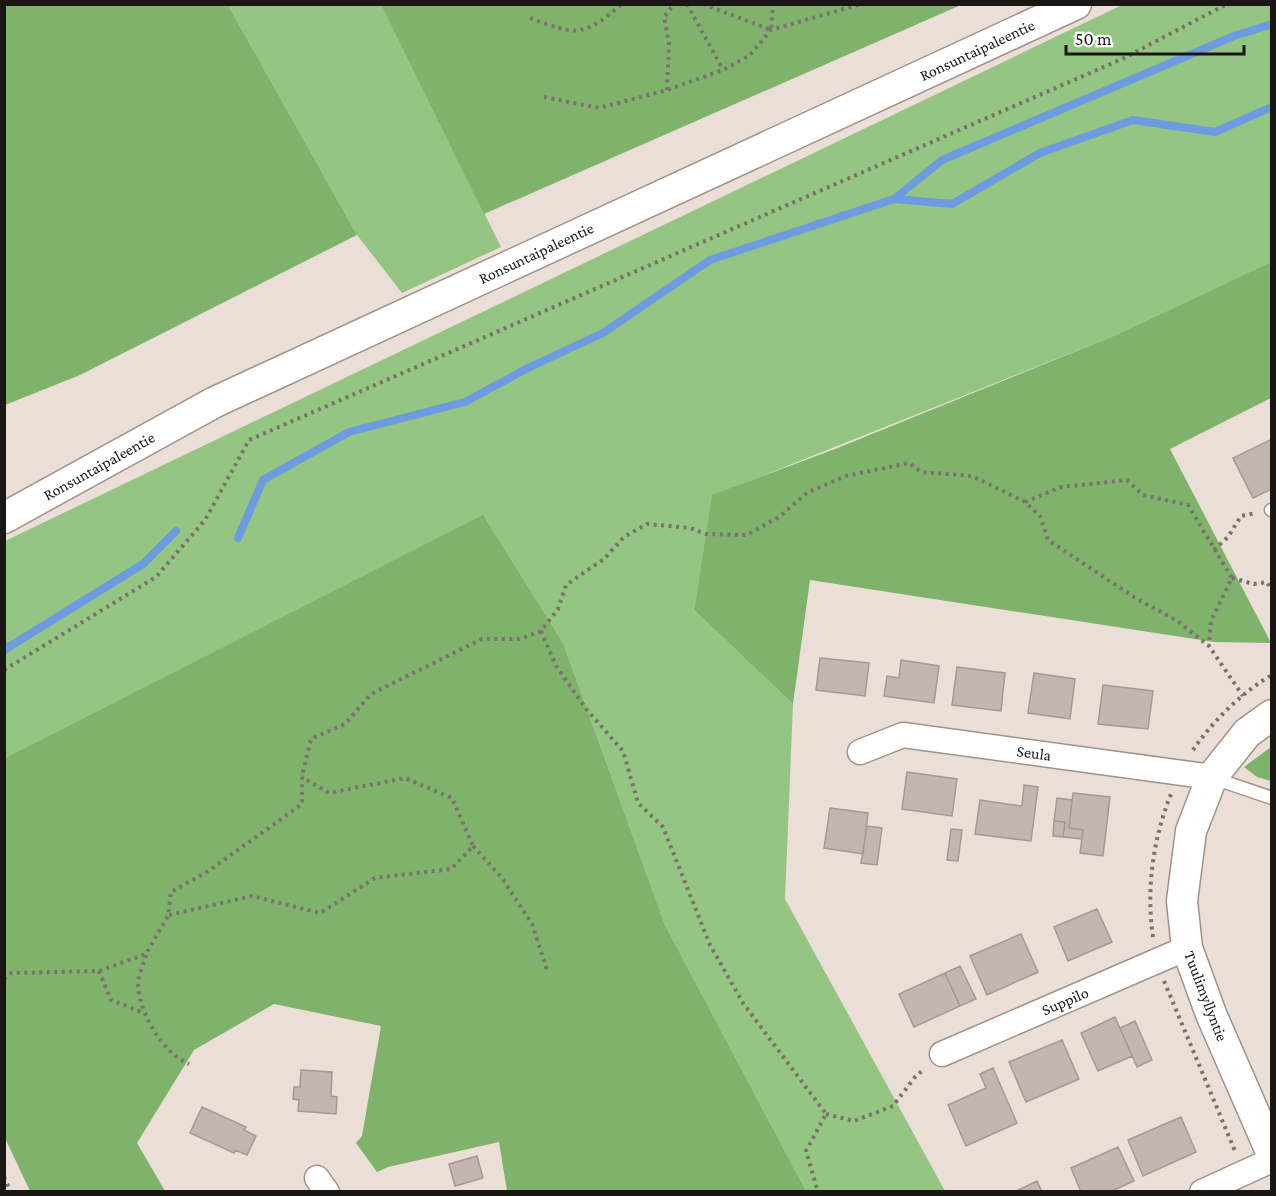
<svg xmlns="http://www.w3.org/2000/svg" width="1276" height="1196" font-family="'Crimson Pro',serif">
	<style>
		.green { fill: #94c582 }
		.forest { fill: #7fb26b }
		.lines { fill: none; stroke-linecap: round; stroke-linejoin: round }
		.stream { stroke: #6c9bdf; stroke-width: 8 }
		.building { fill: #c4b5b1; stroke: #a79895; stroke-width: 1.5 }
		.service-casing { stroke: #9f928b; stroke-width: 15 }
		.minor-casing { stroke: #9f928b; stroke-width: 27 }
		.tertiary-casing { stroke: #9f928b; stroke-width: 33 }
		.path { stroke: #7a726c; stroke-width: 4; stroke-dasharray: 3 4.5; stroke-linecap: butt }
		.service { stroke: #fff; stroke-width: 12 }
		.minor { stroke: #fff; stroke-width: 24 }
		.tertiary { stroke: #fff; stroke-width: 30 }
		.labels { text-anchor: middle; dominant-baseline: central; stroke-width: 5; stroke-linejoin: round; paint-order: stroke }
		.street-label { font-size: 16px; fill: #1a1613; stroke: #fff }
	</style>
	<rect width="100%" height="100%" fill="#ebded6"/>
	<!-- green -->
	<path class="green" d="M228,5H381L501,247L402,293L357,235Z
		M1122,5H1271V262L1116,335L712,496L694,610L793,704L785,899L945,1191H806L665,925L563,643L483,516L5,758V541Z"/>
	<!-- forest -->
	<path class="forest" d="M5,4L228,5L357,235L80,375L5,405Z
		M381,5H961L484,214Z
		M1271,262V398L1170,449L1271,643L1214,642L810,580L793,704L694,610L712,495L835,449L1116,335Z
		M483,515L563,643L665,925L806,1191H507L499,1142L388,1167L377,1172L356,1143L362,1136L381,1026L274,1004L194,1050L137,1143L165,1191H30L5,1138V758Z
		M1271,747V781L1257,777L1244,767Z"/>
	<g class="lines">
		<!-- stream -->
		<path class="stream" d="M894,199L942,160L1234,36L1272,24
			M238,538L263,480L349,432L465,402L528,368L603,333L710,260L894,199L952,204L1040,153L1133,120L1215,132L1272,107
			M4,650L143,564L176,531"/>
	</g>
	<!-- building -->
	<path class="building" d="M1272,439V489L1253,498L1233,458Z
		M820,658L869,663L865,696L816,690Z
		M901,660L939,666L934,703L884,696L887,676L899,678Z
		M957,667L1005,673L1001,711L952,705Z
		M1034,673L1075,679L1070,719L1028,713Z
		M1103,685L1153,691L1148,729L1098,724Z
		M907,772L957,779L952,816L902,809Z
		M1024,785L1038,787L1031,841L975,834L980,800L1022,806Z
		M1073,793L1110,797L1103,856L1080,853L1083,830L1069,828Z
		M1057,798L1072,800L1069,828L1083,830L1082,839L1063,837L1065,822L1054,821Z
		M830,808L868,813L863,854L824,848Z
		M1054,821L1065,822L1063,837L1053,836Z
		M867,826L882,828L877,865L861,863Z
		M951,829L962,830L958,861L947,860Z
		M1097,909L1112,942L1068,961L1054,927Z
		M1021,934L1038,972L987,995L970,956Z
		M960,966L976,999L960,1006L945,973Z
		M945,973L960,1006L914,1027L899,994Z
		M1115,1017L1132,1056L1098,1071L1081,1033Z
		M1135,1021L1152,1060L1137,1067L1120,1028Z
		M1062,1040L1079,1079L1026,1102L1009,1062Z
		M993,1068L1017,1123L966,1146L948,1105L986,1088L980,1074Z
		M301,1070L332,1072L331,1096L337,1097L336,1114L298,1111L299,1100L293,1099L294,1087H300Z
		M202,1107L246,1127L244,1130L256,1136L247,1155L235,1150L234,1153L190,1133Z
		M1181,1117L1196,1152L1143,1176L1128,1140Z
		M1118,1147L1134,1181L1110,1192H1081L1071,1168Z
		M477,1156L483,1178L455,1186L449,1164Z
		M1037,1181L1042,1192H1014Z"/>
	<g class="lines">
		<defs>
			<path id="service" d="M1271,510H1272
				M1213,778L1272,798"/>
			<path id="minor" d="M860,752L903,735L1212,777
				M942,1054L1187,948
				M317,1178L327,1192
				M1202,1192L1272,1160"/>
			<path id="tertiary" d="M4,518L215,402L1076,4
				M1272,715L1247,733L1212,777L1191,831L1182,901L1187,948L1211,1014L1272,1154"/>
		</defs>
		<!-- service casing -->
		<use href="#service" class="service-casing"/>
		<!-- minor casing -->
		<use href="#minor" class="minor-casing"/>
		<!-- tertiary casing -->
		<use href="#tertiary" class="tertiary-casing"/>
		<!-- path -->
		<path class="path" d="M687,4L723,70
			M703,4L771,30L773,4
			M530,18C578,36 583,37 622,4
			M667,90L669,43L664,17L674,4
			M544,97L599,108L667,90L723,70L750,55L771,30L861,4
			M1025,502L1061,487L1127,480L1143,495L1188,505L1232,578L1211,621L1209,645
			M1214,550L1228,537L1241,516L1256,513
			M1232,578L1254,584L1267,582L1272,591
			M541,631L556,666L587,710L623,751L638,803L663,827L710,945L743,1003L826,1114L806,1151L818,1192
			M4,670L156,577L205,520L249,440L1122,59L1227,4
			M1193,750C1212,722 1242,692 1272,675
			M473,846L502,878L532,924L548,973
			M169,915L252,896L320,913L375,878L451,869L473,846L452,798L405,778L329,793L302,777
			M1153,937C1146,889 1153,839 1171,794
			M146,955C144,964 137,977 138,987C141,1016 163,1053 189,1064
			M99,971L111,1000L144,1013
			M4,979L11,973L99,971L146,954L168,916L171,892L210,870L302,804V776L311,739L345,724L371,694L482,639H519L541,631L558,609L566,585L604,559L624,537L647,524L690,528L706,534L747,535L779,517L808,492L846,476L909,463L921,472L972,476L1025,502L1040,516L1048,540L1137,599L1176,620L1209,646L1243,696
			M1164,981L1235,1151
			M826,1114L854,1121L893,1106L915,1077L924,1069
			M4,1177L11,1192"/>
		<!-- service -->
		<use href="#service" class="service"/>
		<!-- minor -->
		<use href="#minor" class="minor"/>
		<!-- tertiary -->
		<use href="#tertiary" class="tertiary"/>
	</g>
	<g class="labels">
		<!-- street labels -->
		<g class="street-label">
			<text transform="translate(977 50) rotate(-25)">Ronsuntaipaleentie</text>
			<text transform="translate(536 253) rotate(-25)">Ronsuntaipaleentie</text>
			<text transform="translate(99 466) rotate(-29)">Ronsuntaipaleentie</text>
			<text transform="translate(1034 753) rotate(8)">Seula</text>
			<text transform="translate(1206 996) rotate(69)">Tuulimyllyntie</text>
			<text transform="translate(1065 1001) rotate(-23)">Suppilo</text>
		</g>
	</g>
	<!-- border -->
	<rect width="1276" height="1196" fill="none" stroke="#1a1613" stroke-width="12"/>
	<!-- scale -->
	<path d="M1066 45v9h178v-9" fill="none" stroke="#1a1613" stroke-width="3"/>
	<text x="1075" y="45" font-size="18" fill="#1a1613" stroke="#ffffff" stroke-width="4.5" paint-order="stroke">50 m</text>
</svg>
